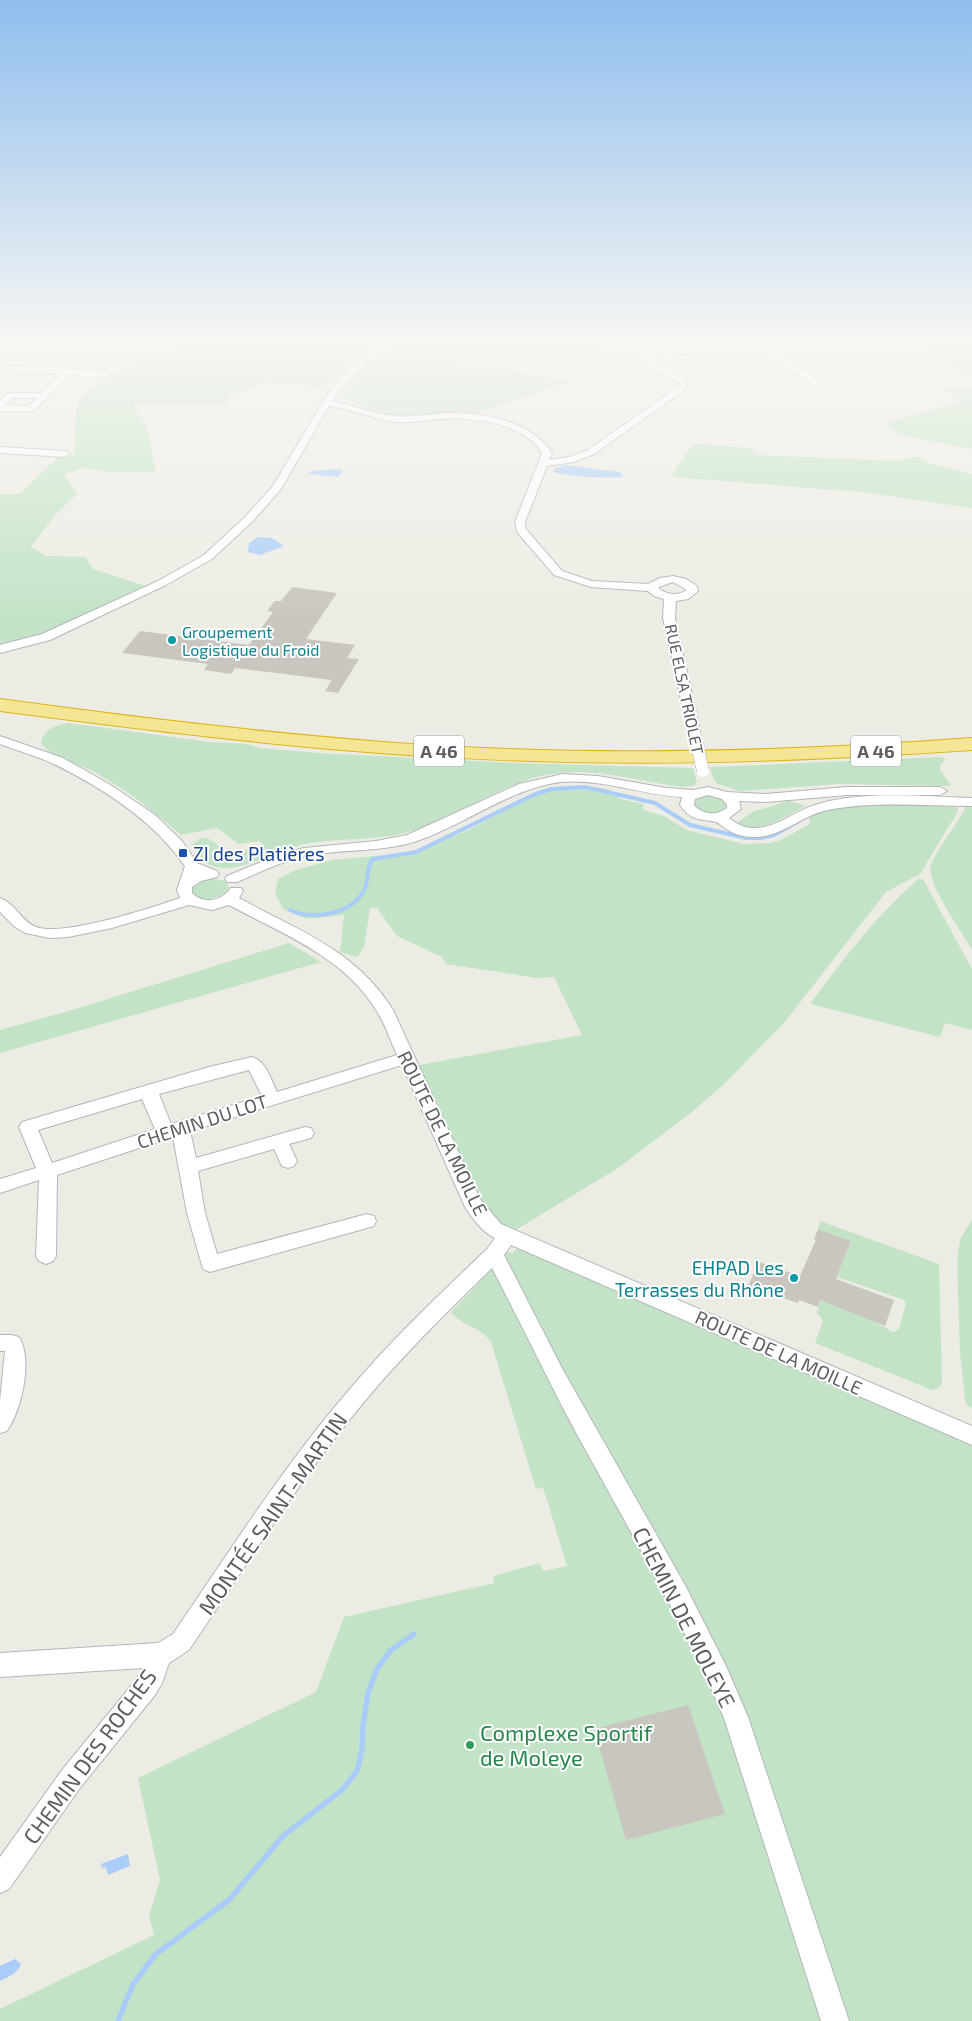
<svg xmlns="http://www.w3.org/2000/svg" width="972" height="2021" font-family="'Exo 2',sans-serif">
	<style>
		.green { fill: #c2e3c6 }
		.water { fill: #a9cdf8 }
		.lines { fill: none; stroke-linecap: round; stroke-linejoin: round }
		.stream-far1 { stroke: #a9cdf8; stroke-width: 4 }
		.stream { stroke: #a9cdf8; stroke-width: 5.5 }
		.building { fill: #c9c6c0 }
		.minor-casing { stroke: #b4b5ba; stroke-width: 2 }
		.highway-casing { stroke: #deb413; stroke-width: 2 }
		.minor { fill: #fff; fill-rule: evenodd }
		.highway { fill: #f4e694; fill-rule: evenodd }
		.minor-bridge-casing { stroke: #b4b5ba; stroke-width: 13; stroke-linecap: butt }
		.minor-bridge { stroke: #fff; stroke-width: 12 }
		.culture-dot { fill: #0f9aa8; stroke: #fff; stroke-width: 2 }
		.transit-dot { fill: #1a4fb4; stroke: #fff; stroke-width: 2 }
		.leisure-dot { fill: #2e9e5b; stroke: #fff; stroke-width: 2 }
		.labels { text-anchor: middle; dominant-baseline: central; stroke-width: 4; stroke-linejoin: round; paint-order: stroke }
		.far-culture-label { font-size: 16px; fill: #0d838f; stroke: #fff; text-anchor: start }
		.far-street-label { font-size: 16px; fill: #5c5e63; stroke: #fff }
		.shield { fill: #fff; stroke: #8d8e92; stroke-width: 1 }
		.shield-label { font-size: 18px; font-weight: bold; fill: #5c5e63 }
		.transit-label { font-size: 19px; fill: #164399; stroke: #fff; text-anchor: start }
		.street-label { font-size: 19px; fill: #5c5e63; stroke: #fff }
		.culture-label { font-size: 19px; fill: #0d838f; stroke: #fff; text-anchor: end }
		.near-street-label { font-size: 22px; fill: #5c5e63; stroke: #fff }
		.near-leisure-label { font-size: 22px; fill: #27864d; stroke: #fff; text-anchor: start }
	</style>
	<rect width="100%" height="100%" fill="#edece4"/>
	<!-- green -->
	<path class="green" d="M198,338H389L373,347L323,387L265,383L228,396L226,404H134L149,433L155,472H112L83,468L64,475L77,494L56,514L31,547L46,556L86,557L93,569L146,586L36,637L0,646V494H20L58,457L74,455L76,404L84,393L152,350Z
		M411,338H610L600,346L603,358L557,360L460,355L445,358L572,381L473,414L455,412L411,417L391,415L339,398L369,361Z
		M942,338H972V377L916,346Z
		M972,387V449L897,434L886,423L960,402L944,389Z
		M693,444L751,448L756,455L899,461L911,457H918L927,463L972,474V508L862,492L671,477Z
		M68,723L210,742L248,744L259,748L319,753L513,763L693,768L697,782L694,786L682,787C643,782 598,768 559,773C505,779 462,816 412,831C372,843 331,836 292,847C267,854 235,877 208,864C202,861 197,853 192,848V845C208,829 214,845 225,850C235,855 255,848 264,845L260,841L238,844L217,828L181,835C161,818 141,801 119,787C109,781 99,774 88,769C73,762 51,757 41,743C43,730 56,725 68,723Z
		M940,757L946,759L940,765V770L950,784L949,786L838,784L740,791L718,784L714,780L710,767Z
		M589,786L611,790L620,799L643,804V810L664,816L687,830L744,844L770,843L781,840L810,824V813C816,811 822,809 829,808C846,804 946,802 958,808L957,813L920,874L886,892L784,1023L724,1084L692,1112L618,1168L514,1231L495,1221L482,1205L419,1065L582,1035L554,977L537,978L446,964L442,957L397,936L377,908H370L364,947L357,957L340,952L344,915L307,919L283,909L275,893L278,879L293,871L332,860L417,852L468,830L537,794L564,787Z
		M702,795C713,795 720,796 728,804L726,809C715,816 703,815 694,805L695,799Z
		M788,801L804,805V807C783,816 760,836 737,823L752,812Z
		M972,804V950C963,933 925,882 931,865C939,845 957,825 967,805Z
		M209,878L225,881L229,887L225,894L209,900L194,896L192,893L194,885Z
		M918,879H923L972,969V1030L945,1023L940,1037L810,1004C843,959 877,915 918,879Z
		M289,943L321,962L0,1053V1030L72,1010Z
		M972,1219V1408L968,1406L965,1400L960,1352L957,1260L960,1240Z
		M820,1221L939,1264L942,1383L939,1388L932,1390L815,1343L823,1321L817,1313L820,1300L870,1319L893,1332L899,1329L906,1304L904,1300L837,1277L851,1241L818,1229Z
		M518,1248L972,1444V2021H846L761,1763L547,1346L504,1257L506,1252L512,1253Z
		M491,1268H494L692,1640L722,1711L823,2021H0V2009L154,1935L149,1916L160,1880L138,1778L316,1692L344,1617L494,1583L493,1576L540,1563L543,1571L567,1566L543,1487L536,1489L491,1342C481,1327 462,1326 451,1312L479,1283L487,1269Z"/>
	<!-- water -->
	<path class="water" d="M565,465L620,472L623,476C615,480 563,476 554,472V469Z
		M339,469L343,471L338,477L308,474L311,471Z
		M258,537L272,538L284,546L260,555L248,552L249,543Z
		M128,1854L130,1866L108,1875L106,1867L102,1868L101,1864Z
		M15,1959L21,1964C18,1973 8,1977 0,1981V1966Z"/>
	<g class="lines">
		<!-- stream-far1 -->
		<path class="stream-far1" d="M290,910C313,921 354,914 365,888C369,879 366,866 373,859L416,852L533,795L551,789L585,787L655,803L690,825L746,838H761L774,835L799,821"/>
		<!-- stream -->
		<path class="stream" d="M118,2021L133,1984L156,1954L229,1900L283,1836L342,1790L357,1771L362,1750L363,1726L368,1693L377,1669L391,1650L414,1634"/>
	</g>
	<!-- building -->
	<path class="building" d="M292,587L337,593L306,639L355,645L347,658L359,659L338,693L325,691L332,680L235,668L231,674L204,670L208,664L122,653L140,631L249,645L273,612L267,611L275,601H281Z
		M818,1229L851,1241L836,1279L894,1300L885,1326L820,1300L818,1307L799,1300L798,1303L748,1286L759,1262L800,1276L816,1240L814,1239Z
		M688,1705L725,1814L626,1840L594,1729Z"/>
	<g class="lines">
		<defs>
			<path id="minor" d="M398,338H407L371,359L337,393L332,401C354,405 374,414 395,416C412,418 429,414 445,413C482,412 531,420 552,453L549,460L569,457L588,450L679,386V383L676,380L643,365L640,359L641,357L744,338H758L757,340L752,341L785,358L818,380V384H812L779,362L743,343L649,361L682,376L688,383L686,389L594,454L574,462L547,466L525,522L526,529L562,571L592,581L648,584L660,578L673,576L686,579L697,586L698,591L688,599L676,601L675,618L700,732L699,735H689L688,732L663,618L664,599L654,596L648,591L591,587L554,575L517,532L515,522L542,453C523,423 474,417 442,419C426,420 411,423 396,422C373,419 352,409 329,406L281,489L253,521L212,559L166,585L50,640L0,653V645L42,634L158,581L204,555L245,517L273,486L330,390L365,355ZM673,582L687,590C678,596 669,595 659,589V587Z
				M0,340L148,347L152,350L148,353L0,346Z
				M0,365L107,371L111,374L107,377L69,375L34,411H0V400L8,393H41L60,374L0,371ZM13,398H36L29,406L5,405Z
				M0,447L65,451L70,454L65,457L0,453Z
				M0,736L63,758L109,784L155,815L182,841L197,863L217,871L219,874L217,877L201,881L192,887V893C205,905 221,901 231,888H241L243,891L239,898C297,930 356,950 393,1010L480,1199L501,1224L972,1426V1445L511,1245L504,1255L563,1370L685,1585L726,1666L748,1717L849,2021H821L724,1718C683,1621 630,1531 580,1440C549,1383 522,1325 492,1268C448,1311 403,1355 364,1402C299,1480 246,1566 189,1650L169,1663L162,1683L155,1695L80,1788L9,1889L0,1893V1857L62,1770L131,1686L144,1668L0,1677V1653L158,1643L173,1634C230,1551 284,1465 350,1389C392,1339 440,1294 487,1249L495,1238C482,1232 473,1219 465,1207L402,1065L190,1131L196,1158L305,1127L311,1128L314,1133L311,1138L289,1144L297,1161L294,1166L288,1168L282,1166L274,1149L198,1171L205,1213L217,1254L367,1214L374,1216L376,1221L374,1226L210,1272L203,1269L187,1213L173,1137L57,1175L56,1256L53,1261L46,1264L39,1261L36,1256L39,1180L0,1193V1179L36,1168L19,1127L22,1122L209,1067L252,1057C266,1061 271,1079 277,1092L397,1055C390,1040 385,1023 376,1010C343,956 282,934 229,905L212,910L189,905L112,928L68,937L50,938L25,933L15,927L0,912V898C14,902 21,921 36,927C63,937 151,908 180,898L177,890L185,866C154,821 103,788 54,764C37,756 18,751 0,744ZM249,1070L262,1096L171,1124L159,1094ZM142,1099L155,1129L52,1163L38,1130Z
				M563,774L598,776L666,788L694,790L708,787L727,792L766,794L847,787H940L947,791L940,795H847L766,802L739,801L741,809L729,818C761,844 786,813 818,804C867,790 922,797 972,798V806C924,806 875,801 828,810C802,815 781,838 753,837C743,837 733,834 725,828C722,826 719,823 716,822C699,818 692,822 680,805L682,797C643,795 600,778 561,782C509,789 467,824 417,841C383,852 347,849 312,855C286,859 261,872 237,882H227L225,879L227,876L278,855L304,848L376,841L407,835L519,784ZM708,795L722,799L727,805V808C716,816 703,815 694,805L695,799Z
				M0,1335H12L19,1337C33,1360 22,1409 7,1431L0,1433V1401L5,1351H0Z"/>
			<path id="highway" d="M0,699C147,719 295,737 443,746C620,756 796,751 972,738V750C796,762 620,768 443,757C295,749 147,730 0,711Z"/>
		</defs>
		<!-- minor casing -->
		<use href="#minor" class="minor-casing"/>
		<!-- highway casing -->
		<use href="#highway" class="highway-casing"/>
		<!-- minor -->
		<use href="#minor" class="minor"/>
		<!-- highway -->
		<use href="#highway" class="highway"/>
		<defs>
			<path id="minor-bridge" d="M694,732L703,771"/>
		</defs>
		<!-- minor-bridge casing -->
		<use href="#minor-bridge" class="minor-bridge-casing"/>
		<!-- minor-bridge -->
		<use href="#minor-bridge" class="minor-bridge"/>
	</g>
	<!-- sky -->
	<linearGradient id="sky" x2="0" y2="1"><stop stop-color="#8fbeee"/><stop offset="0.55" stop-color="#f7f6f3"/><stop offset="1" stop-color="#f7f6f3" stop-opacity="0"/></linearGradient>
	<rect width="972" height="620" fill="url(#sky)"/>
	<!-- markers -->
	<g class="culture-dot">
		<circle cx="172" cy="640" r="5"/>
		<circle cx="794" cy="1278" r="5"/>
	</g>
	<rect class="transit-dot" x="178" y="848" width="10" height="10" rx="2.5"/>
	<circle class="leisure-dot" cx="470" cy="1745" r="5"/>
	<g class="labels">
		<!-- far-culture labels -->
		<g class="far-culture-label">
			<text x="182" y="631">Groupement<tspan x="182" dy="18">Logistique du Froid</tspan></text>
		</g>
		<!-- far-street labels -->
		<g class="far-street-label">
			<text transform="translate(685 689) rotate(78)">RUE ELSA TRIOLET</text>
		</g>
		<!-- shield labels -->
		<g class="shield">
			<rect x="414" y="735.5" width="50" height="31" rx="4"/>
			<rect x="851" y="735.5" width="50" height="31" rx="4"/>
		</g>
		<g class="shield-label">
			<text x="439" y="751">A 46</text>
			<text x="876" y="751">A 46</text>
		</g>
		<!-- transit labels -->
		<g class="transit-label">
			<text x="193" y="853">ZI des Platières</text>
		</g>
		<!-- street labels -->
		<g class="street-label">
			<text transform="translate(202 1121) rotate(-18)">CHEMIN DU LOT</text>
			<text transform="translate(443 1133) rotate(64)">ROUTE DE LA MOILLE</text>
			<text transform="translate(779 1352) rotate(24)">ROUTE DE LA MOILLE</text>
		</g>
		<!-- culture labels -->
		<g class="culture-label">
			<text x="784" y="1267">EHPAD Les<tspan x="784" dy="22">Terrasses du Rhône</tspan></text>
		</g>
		<!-- near-street labels -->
		<g class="near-street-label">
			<text transform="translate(272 1513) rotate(-55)">MONTÉE SAINT-MARTIN</text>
			<text transform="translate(685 1617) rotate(63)">CHEMIN DE MOLEYE</text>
			<text transform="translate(89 1756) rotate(-54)">CHEMIN DES ROCHES</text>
		</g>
		<!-- near-leisure labels -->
		<g class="near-leisure-label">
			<text x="480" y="1732">Complexe Sportif<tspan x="480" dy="25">de Moleye</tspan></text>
		</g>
	</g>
</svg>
